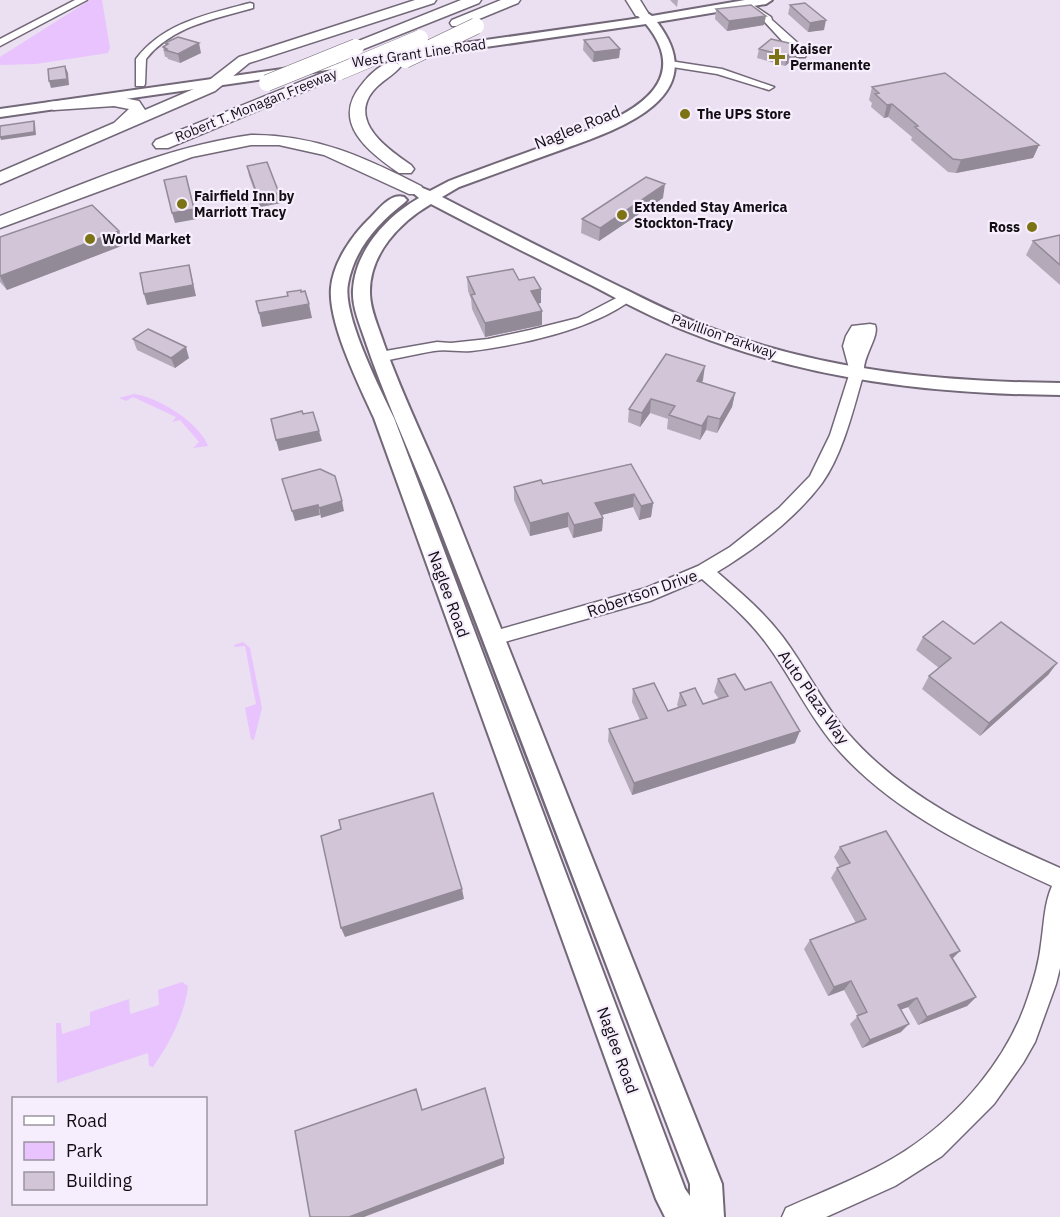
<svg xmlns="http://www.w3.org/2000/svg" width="1060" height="1217" font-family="'IBM Plex Sans',sans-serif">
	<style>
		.green { fill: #e8c3fd }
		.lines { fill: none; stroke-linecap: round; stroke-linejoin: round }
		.minor-casing { stroke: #726878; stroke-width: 3 }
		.major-casing { stroke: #726878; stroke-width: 4 }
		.highway-casing { stroke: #726878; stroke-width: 3 }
		.minor { fill: #fff; fill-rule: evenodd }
		.major { fill: #fff; fill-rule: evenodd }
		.highway { fill: #fff; fill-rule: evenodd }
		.highway-bridge-casing { stroke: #726878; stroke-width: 17; stroke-linecap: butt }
		.highway-bridge { stroke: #fff; stroke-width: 16 }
		.wall { fill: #b4a9b9 }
		.shaded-wall { fill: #928a96 }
		.building { fill: #d1c5d7; stroke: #928a96; stroke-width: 1.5 }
		.poi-dot { fill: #7c7315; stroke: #f7eefd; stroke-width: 2 }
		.labels { text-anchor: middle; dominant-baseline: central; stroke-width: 4.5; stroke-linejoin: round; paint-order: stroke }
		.far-poi-label { font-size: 14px; font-weight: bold; fill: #120e14; stroke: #f7eefd; text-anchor: start }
		.far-street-label { font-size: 14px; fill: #120e14; stroke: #f7eefd }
		.street-label { font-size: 16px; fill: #120e14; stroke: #f7eefd }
	</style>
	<rect width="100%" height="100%" fill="#ebe0f2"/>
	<!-- green -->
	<path class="green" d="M90,0H102L110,48L108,53L36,64L0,65V57L3,55Z
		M134,394C157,396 201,424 208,446L193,448L199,442L180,420L172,422L176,417L133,397L126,401L119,398Z
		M243,642L250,648L262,708L254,740L251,739L245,708L256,704L245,646L235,647L234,645Z
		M182,982L188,986C185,1015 169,1044 153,1067L149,1066L148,1053L57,1083L56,1023H61L62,1034L90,1025V1012L129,999L130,1014L159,1005L158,990Z"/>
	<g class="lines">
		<defs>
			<path id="minor" d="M75,0H87L0,46V39Z
				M250,3L253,4V8C215,19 172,26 146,59L145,84L144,86H136V59C163,23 208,14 250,3Z
				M744,3H750L771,17L772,20L800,45L806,55L805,57H797L763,20L744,7Z
				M670,61L722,69L774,87L769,90L717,74L666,66L665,64Z
				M626,293L631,294L633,297L631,300C591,330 520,345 471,351C458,352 446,349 434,351C416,354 398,358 380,362L373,357L380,352L437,342L451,343L488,339L530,330L578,318Z
				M870,324L875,325C880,336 862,357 864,372C854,407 843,454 822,483C795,519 755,549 717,572C740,592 763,611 782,636C805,666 821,701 846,731C902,797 983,834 1060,868V968L1056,984L1035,1042L1023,1063L994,1104L942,1156L895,1186L826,1217H782L786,1208C826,1190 868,1175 905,1151C959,1116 1008,1059 1028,997C1034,980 1039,962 1041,944C1044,925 1044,904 1052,886C976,851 898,815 841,753C812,721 794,682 769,647C751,621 726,600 702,579L650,601L494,645L487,643L485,638L487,633L494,631L646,588L698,566L730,547L779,508L810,476L830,435L850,372L843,346L846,336L852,326Z"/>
			<path id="major" d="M745,0H772L766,4L657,22C716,99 614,131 558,151C525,163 492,175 459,187L442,197C496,225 550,252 604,279C637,295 669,312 703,325C817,370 939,382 1060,383V395C934,394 809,380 691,333C657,320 625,303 593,286C538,259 484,232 431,204C400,222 369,254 370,293C370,310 379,328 384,344C404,400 431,453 453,508C543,734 632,959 722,1184L724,1217H665L656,1199L374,418C359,385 328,323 331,288C333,262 353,234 371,217C380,208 391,193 404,197L407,200L404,203C377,224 354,250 348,284C342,314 380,389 394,418L685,1189L690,1196V1184C603,957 518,729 430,503C408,448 383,394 364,337C359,322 352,306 353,290C355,251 387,216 419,198L412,192L415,189L420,187L430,191L449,181C480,169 512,158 544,146C594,128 706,97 646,24L0,117V109L627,20L640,18L635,13L641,9L652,16Z"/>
			<path id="highway" d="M415,0H436L434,3L249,63L215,91L0,184V172L114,123L129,109L114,106L54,110L48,108L46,105L48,102L114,96L139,101L145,110L203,85L239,57Z
				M461,0H481L479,3L361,50H351L348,47L351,44Z
				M501,0H520L518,3L462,26H452L450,23L452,20Z
				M626,0H640L648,13L646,16H636Z
				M393,61L401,66C393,76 381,81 373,91C348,122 389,150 411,165L414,169L411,173H399C368,151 329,122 363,83C370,74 381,64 393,61Z
				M335,68L341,70L343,73L341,76L168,148H156L153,144L156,140Z
				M251,135C317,135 364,157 421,186L424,190L421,194H409L324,155L279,145H251L192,157L0,228V216C82,185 164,147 251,135Z"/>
		</defs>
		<!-- minor casing -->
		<use href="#minor" class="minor-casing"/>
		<!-- major casing -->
		<use href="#major" class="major-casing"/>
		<!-- highway casing -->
		<use href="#highway" class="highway-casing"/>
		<!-- minor -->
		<use href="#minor" class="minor"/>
		<!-- major -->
		<use href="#major" class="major"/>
		<!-- highway -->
		<use href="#highway" class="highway"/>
		<defs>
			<path id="highway-bridge" d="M405,60L476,26
				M339,72L420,38
				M267,83L356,47"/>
		</defs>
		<!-- highway-bridge casing -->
		<use href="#highway-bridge" class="highway-bridge-casing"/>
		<!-- highway-bridge -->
		<use href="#highway-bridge" class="highway-bridge"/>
	</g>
	<!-- wall -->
	<path class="wall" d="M670,0H678L677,7Z
		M790,5L824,30L808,32L788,14Z
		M716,9L764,25L727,31L715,19Z
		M584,40L620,49L619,58L593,62L583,50Z
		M165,43L201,53L180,63L168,59L167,57H165L163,47L166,46Z
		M759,49L795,58L785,66L757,58Z
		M872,87L1039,145L1033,158L956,173L948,172L911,140L912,137L888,117L884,118L871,107L872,103L869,100Z
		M247,166L279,193L281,203L260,207L249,176Z
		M663,198L599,241L581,233L582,219Z
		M119,231L124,245L7,290L0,282V237Z
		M1060,235V285L1026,255L1033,241Z
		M467,277L541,303H537L542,325L485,337L472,309L471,299L468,291Z
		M133,339L189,358L175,368L137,350Z
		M666,354L703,380L702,383L735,393L732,407L717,433L706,430L700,440L667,429L668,419L650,413L640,427L628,422L629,409Z
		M631,464L653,503L651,517L639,520L633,507L601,515L603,518L602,531L573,538L568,527L530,536L514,500V487L543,484Z
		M923,637L974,644L1057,663L1048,675L980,736L922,689L929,676L939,668L916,650Z
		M718,679L745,690L795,743L632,795L608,741L609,729L640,720L632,702L633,689L668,711L678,707L677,705L680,693L703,704L719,699L714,692Z
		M840,847L953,958L976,997L967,1006L918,1025L908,1007L901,1009V1032L862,1048L850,1024L858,1016L844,990L828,996L804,949L810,940L856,923L831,878L837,868L840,867L834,857Z"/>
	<!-- shaded-wall -->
	<path class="shaded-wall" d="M766,16L764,25L727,31L729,21Z
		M826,20L824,30L808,32L810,23Z
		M199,43L201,53L180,63L178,54Z
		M796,48L795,58L785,66L787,56Z
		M620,49L619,58L593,62L594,52Z
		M65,66L68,73L69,85L51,88L49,81Z
		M892,104L888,117L884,118L887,105Z
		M34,121L35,124L36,135L1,140L0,137Z
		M1039,145L1033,158L956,173L961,160Z
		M186,176L197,219L175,223L172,213Z
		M665,184L663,198L599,241L600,228Z
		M279,193L281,203L260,207L258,197Z
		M119,231L124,245L7,290L0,276Z
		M189,265L196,296L147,305L144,294Z
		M541,289V303L531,305V291Z
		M309,304L312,318L262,327L259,313Z
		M542,311V325L485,337V323Z
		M186,347L189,358L175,368L171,358Z
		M705,366L703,380L694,395L697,381Z
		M735,393L732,407L717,433L720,419Z
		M651,399L650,413L640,427L642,413Z
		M708,416L706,430L700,440L702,426Z
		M319,431L322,441L279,451L276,440Z
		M634,494L633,507L594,517L595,503Z
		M342,501L344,511L321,518L319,508Z
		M653,503L651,517L639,520L641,506Z
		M318,505L320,515L295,521L292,511Z
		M568,513V527L530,536V523Z
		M603,518L602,531L573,538L574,525Z
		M1057,663L1048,675L980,736L989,723Z
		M800,731L795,743L632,795L634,783Z
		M462,889L464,899L345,937L341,928Z
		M960,951L951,960L950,955Z
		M851,981L844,990L828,996L834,987Z
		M976,997L967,1006L918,1025L927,1017Z
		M917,998L908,1007L890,1014L898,1005Z
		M909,1024L901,1032L862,1048L870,1040Z
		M504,1158V1164L364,1217H349Z"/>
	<!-- building -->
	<path class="building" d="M805,3L826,20L810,23L790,5Z
		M751,5L766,16L729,21L716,9Z
		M178,37L199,43L178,54L165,50L167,49L163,47L168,44L165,43Z
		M609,37L620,49L594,52L584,40Z
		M771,39L793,44L796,48L787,56L759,49Z
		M65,66L67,79L49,81L48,69Z
		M945,73L1039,145L961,160L953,159L915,127L918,126L892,104L887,105L875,94L879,93L872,87Z
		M34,121V132L0,137V126Z
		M267,162L279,193L258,197L247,166Z
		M186,176L194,209L172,213L164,180Z
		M646,177L665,184L600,228L582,219Z
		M92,205L119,231L0,276V237Z
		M1060,235V265L1033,241Z
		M189,265L193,285L144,294L140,273Z
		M513,269L519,280L534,277L541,289L531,291L542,311L485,323L471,295L475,294L467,277Z
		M301,290V292L305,291L309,304L259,313L256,301L288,296L287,292Z
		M148,329L186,347L171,358L133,339Z
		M666,354L705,366L697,381L735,393L720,419L708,416L702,426L669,415L675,406L651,399L642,413L629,409Z
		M302,411L303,414L313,412L319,431L276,440L271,419Z
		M631,464L653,503L641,506L634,494L595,503L603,518L574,525L568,513L530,523L514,487L541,480L543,484Z
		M320,469L335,476L342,501L319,508L318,505L292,511L282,479Z
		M943,621L974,644L1001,622L1057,663L989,723L929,676L951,658L923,637Z
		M735,674L745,690L771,682L800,731L634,783L609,729L647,718L633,689L654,683L668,711L686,705L680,693L695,688L703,704L728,696L718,679Z
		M433,793L462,889L341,928L321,836L341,829L339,820Z
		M886,831L960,951L950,955L976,997L927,1017L917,998L898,1005L909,1024L870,1040L857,1016L867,1012L851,981L834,987L810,940L866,919L837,868L850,863L840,847Z
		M485,1088L504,1158L349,1217H310L295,1131L416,1089L422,1110Z"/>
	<!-- markers -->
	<g class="poi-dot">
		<path d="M774 48h6v6h6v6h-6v6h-6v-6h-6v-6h6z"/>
		<circle cx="685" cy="114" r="6"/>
		<circle cx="182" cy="204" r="6"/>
		<circle cx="622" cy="215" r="6"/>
		<circle cx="1032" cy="227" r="6"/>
		<circle cx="90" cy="239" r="6"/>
	</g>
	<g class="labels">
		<!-- far-poi labels -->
		<g class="far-poi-label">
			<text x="790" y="49">Kaiser<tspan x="790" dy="16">Permanente</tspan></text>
			<text x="697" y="114">The UPS Store</text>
			<text x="194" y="196">Fairfield Inn by<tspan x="194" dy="16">Marriott Tracy</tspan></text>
			<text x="634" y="207">Extended Stay America<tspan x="634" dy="16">Stockton-Tracy</tspan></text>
			<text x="1020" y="227" text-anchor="end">Ross</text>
			<text x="102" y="239">World Market</text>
		</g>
		<!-- far-street labels -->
		<g class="far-street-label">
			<text transform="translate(419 53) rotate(-8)">West Grant Line Road</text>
			<text transform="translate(256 105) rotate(-22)">Robert T. Monagan Freeway</text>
			<text transform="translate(724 336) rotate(19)">Pavillion Parkway</text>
		</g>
		<!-- street labels -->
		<g class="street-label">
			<text transform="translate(577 127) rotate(-22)">Naglee Road</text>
			<text transform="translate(642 593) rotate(-19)">Robertson Drive</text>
			<text transform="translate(449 594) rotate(70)">Naglee Road</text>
			<text transform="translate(814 697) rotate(55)">Auto Plaza Way</text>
			<text transform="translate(618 1050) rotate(70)">Naglee Road</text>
		</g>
	</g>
	<!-- legend -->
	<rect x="12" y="1097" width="195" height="108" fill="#f7eefd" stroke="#9b94a0" stroke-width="1.5"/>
	<rect x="24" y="1116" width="30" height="9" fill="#ffffff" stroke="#9b94a0" stroke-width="1.5"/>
	<text x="66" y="1127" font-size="18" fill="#120e14">Road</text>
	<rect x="24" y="1142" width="30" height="18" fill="#e8c3fd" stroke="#9b94a0" stroke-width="1.5"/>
	<text x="66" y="1157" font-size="18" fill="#120e14">Park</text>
	<rect x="24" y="1172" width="30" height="18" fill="#d1c5d7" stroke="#9b94a0" stroke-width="1.5"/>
	<text x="66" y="1187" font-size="18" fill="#120e14">Building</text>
</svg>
